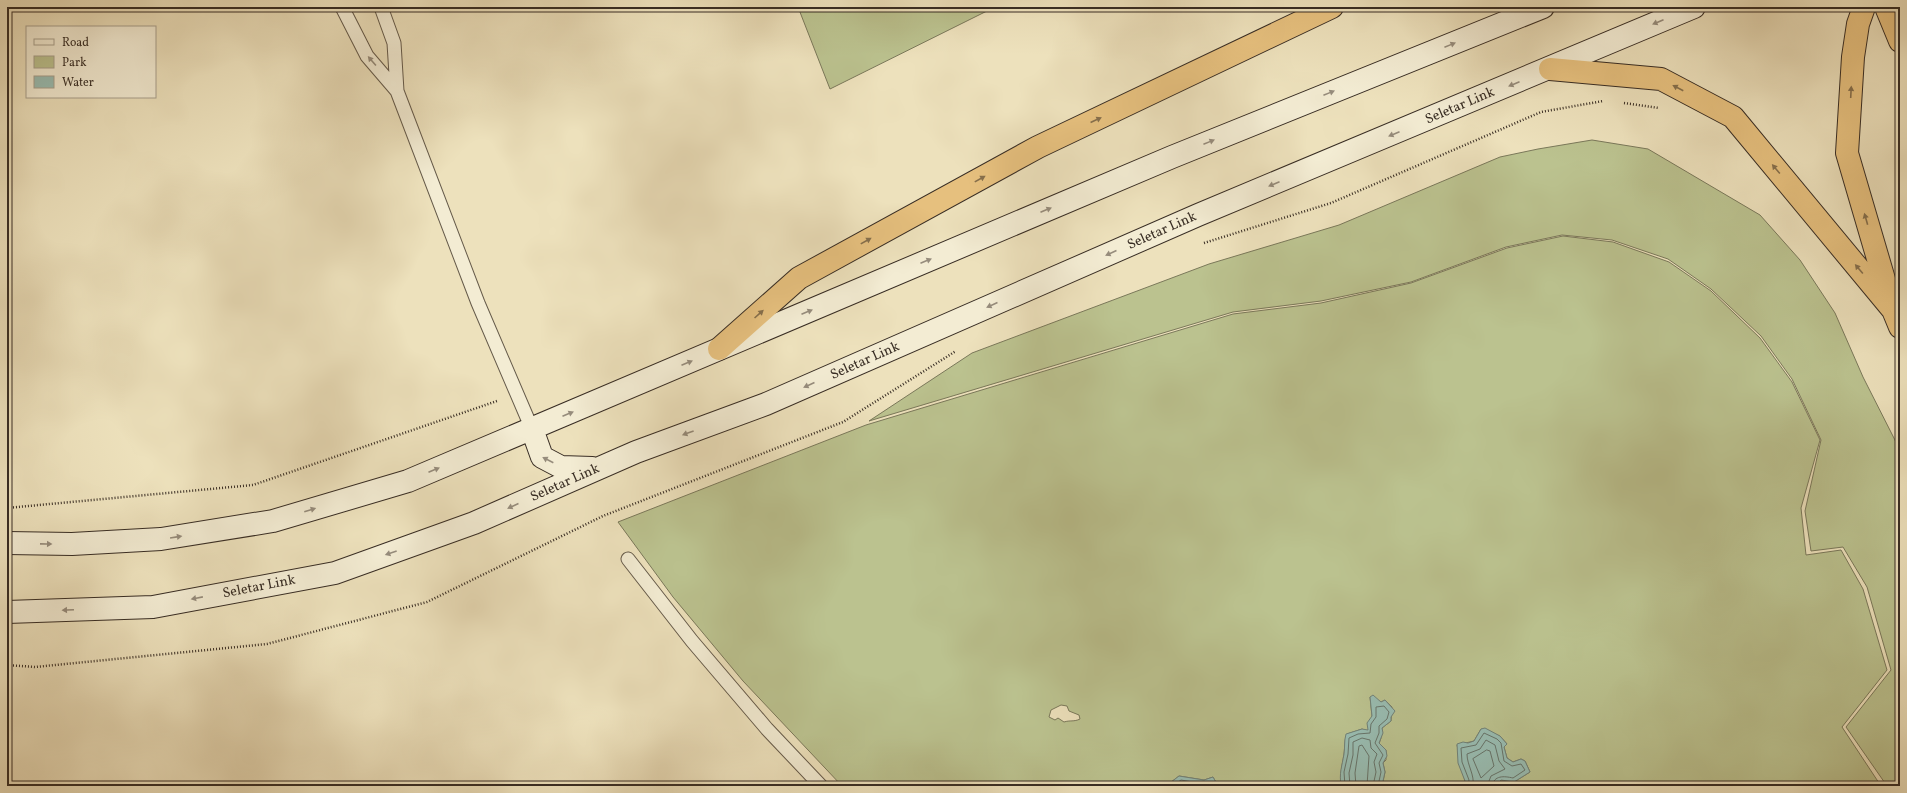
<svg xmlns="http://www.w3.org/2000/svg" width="1907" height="793" font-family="Vollkorn,serif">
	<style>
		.green { fill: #bbc28f; stroke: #7a785a; fill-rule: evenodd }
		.water { fill: #99bdb2; stroke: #728379 }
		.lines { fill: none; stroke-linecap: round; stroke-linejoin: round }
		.shore { stroke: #68756b; stroke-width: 1 }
		.lane-casing { stroke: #655a4a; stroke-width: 15 }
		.secondary-casing { stroke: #382d24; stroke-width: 24 }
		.highway-casing { stroke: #382d24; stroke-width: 24 }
		.path { stroke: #382d24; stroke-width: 2.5; stroke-dasharray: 1 2; stroke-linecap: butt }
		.lane { stroke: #f3ecd3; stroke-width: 13 }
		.secondary { stroke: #f3ecd3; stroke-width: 22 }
		.highway { stroke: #e6c07e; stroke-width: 22 }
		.oneway { fill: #968c7c }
		.oneway2 { fill: #866f4c }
		.labels { text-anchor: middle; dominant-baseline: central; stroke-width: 4; stroke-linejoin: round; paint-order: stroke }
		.street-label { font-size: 14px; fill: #382d24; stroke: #f3ecd3 }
	</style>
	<rect width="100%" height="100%" fill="#ede1bc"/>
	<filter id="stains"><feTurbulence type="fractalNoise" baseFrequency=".005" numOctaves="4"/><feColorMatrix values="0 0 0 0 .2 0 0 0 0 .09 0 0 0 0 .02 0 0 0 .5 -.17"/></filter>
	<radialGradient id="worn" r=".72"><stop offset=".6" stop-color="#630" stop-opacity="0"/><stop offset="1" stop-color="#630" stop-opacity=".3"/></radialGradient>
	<!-- green -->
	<path class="green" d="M798,7H995L830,89Z
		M1592,140L1648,149L1760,215L1800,260L1835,313L1863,377L1900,450V786H1887L1846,727L1891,670L1867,587L1843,547L1811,551L1805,511L1821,440L1792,379L1761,336L1711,289L1668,259L1612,240L1562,235L1506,247L1411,282L1321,301L1233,312L869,421L972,353L1209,264L1339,225L1500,157L1538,149Z
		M1563,236L1613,242L1669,262L1711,291L1760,338L1792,382L1820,440L1801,508L1806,555L1841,550L1863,589L1887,670L1842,727L1881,786H1495L1501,780L1514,782L1530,772L1525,761L1521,759L1513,762L1507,758L1504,747L1507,744L1500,736L1481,729L1474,741L1457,745L1465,781L1464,786H1382L1385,772L1383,763L1386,760V750L1379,744L1381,738L1382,728L1391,721L1392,707L1385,700L1381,702L1370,697L1372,716L1368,731L1362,729L1347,734C1344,741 1345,747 1344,754C1342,767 1340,772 1341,786H1218L1213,777L1204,780L1179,776L1166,786H842L743,681L673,597L618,522L866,425L1233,314L1321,303L1411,283L1507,248ZM1061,705L1067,706L1069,711L1079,715L1080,719C1074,722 1070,720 1064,722L1058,718L1055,720L1049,717L1051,710Z"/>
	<!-- water -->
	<path class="water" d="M1373,695L1381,702L1385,700L1395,711L1391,717V721L1382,728L1383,733L1379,743L1386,750L1387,756L1383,763L1385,772L1382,786H1341C1339,773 1342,766 1344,754C1345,747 1344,741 1346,734L1362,729L1368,730L1367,723L1372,716L1370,697Z
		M1485,728L1500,736L1507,744L1504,747L1507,758L1513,762L1521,759L1525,761L1530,772L1514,782L1501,780L1495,786H1464L1465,781L1458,763L1457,744L1463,742L1468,743L1474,741L1481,729Z
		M1179,776L1204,780L1213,777L1218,786H1166Z"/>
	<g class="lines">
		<!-- shore -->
		<path class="shore" d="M1487,750L1490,751L1494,766L1481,778L1473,759Z
			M1172,786L1181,780L1204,784L1211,782L1214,786
			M1345,786L1344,772L1348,754L1349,738L1358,734L1370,733L1371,724L1376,717V707L1384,706L1389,712L1387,719L1379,726V733L1375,743L1383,755L1379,763L1381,772L1378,786
			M1350,786L1349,773L1353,755V742L1362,738L1370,740L1371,748L1377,754L1374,762L1376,772L1373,786
			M1356,786L1355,773L1359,746L1362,745L1369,756L1367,786
			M1468,786L1469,780L1462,762L1461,748L1476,745L1484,733L1497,739L1501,743L1504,761L1512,766L1521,764L1525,770L1513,778C1504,776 1494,775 1492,786
			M1473,786C1475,775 1467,765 1467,754L1480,749L1486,740L1495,745L1499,761L1505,769L1491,776L1487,786"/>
		<defs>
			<path id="lane" d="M342,7L367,56L397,91
				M381,7L394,43L397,91L478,303L532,429
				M628,559L692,641L767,729L821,786"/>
			<path id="secondary" d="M532,429L542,457L561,467L592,468
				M7,543L72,544L161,539L273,521L408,481L1172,157L1543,7
				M7,612L153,607L335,573L474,523L636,452L766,404L1198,215L1694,7"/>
			<path id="highway" d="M1864,7L1858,24L1853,57L1847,153L1893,310L1900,327
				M1886,7L1900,41
				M1550,69L1661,79L1733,117L1893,310
				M719,349L799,278L1038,147L1332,7"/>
		</defs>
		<!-- lane casing -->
		<use href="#lane" class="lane-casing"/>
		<!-- secondary casing -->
		<use href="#secondary" class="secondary-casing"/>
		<!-- highway casing -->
		<use href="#highway" class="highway-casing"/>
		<!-- path -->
		<path class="path" d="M1624,103L1659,108
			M1204,243L1331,203L1541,112L1603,101
			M7,508L253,485L497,401
			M7,665L35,667L267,644L427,602L603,516L843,422L956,351"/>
		<!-- lane -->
		<use href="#lane" class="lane"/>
		<!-- secondary -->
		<use href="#secondary" class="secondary"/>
		<!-- highway -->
		<use href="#highway" class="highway"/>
	</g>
	<!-- one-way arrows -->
	<defs><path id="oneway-solid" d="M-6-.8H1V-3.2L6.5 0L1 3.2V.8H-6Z"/></defs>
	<g class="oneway">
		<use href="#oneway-solid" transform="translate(1658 22) rotate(157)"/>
		<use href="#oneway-solid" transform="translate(1450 45) rotate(-22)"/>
		<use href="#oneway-solid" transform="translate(372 61) rotate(-131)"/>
		<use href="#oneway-solid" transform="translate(1514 84) rotate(157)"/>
		<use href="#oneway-solid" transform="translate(1329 93) rotate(-22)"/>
		<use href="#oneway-solid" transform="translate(1394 134) rotate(157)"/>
		<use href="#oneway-solid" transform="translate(1209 142) rotate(-22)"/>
		<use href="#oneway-solid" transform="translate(1274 184) rotate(157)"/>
		<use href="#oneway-solid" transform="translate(1046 210) rotate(-23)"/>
		<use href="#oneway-solid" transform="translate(1111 253) rotate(156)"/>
		<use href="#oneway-solid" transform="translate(926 261) rotate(-23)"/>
		<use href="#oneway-solid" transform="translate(992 305) rotate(156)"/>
		<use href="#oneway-solid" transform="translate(807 312) rotate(-23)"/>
		<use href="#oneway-solid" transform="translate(687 363) rotate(-23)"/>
		<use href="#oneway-solid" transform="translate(809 385) rotate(156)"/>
		<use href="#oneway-solid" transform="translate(568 414) rotate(-23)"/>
		<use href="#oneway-solid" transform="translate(688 433) rotate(160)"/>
		<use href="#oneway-solid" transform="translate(548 460) rotate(-153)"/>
		<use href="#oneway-solid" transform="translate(434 470) rotate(-23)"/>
		<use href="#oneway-solid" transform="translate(513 506) rotate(156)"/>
		<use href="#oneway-solid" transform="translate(310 510) rotate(-17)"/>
		<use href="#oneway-solid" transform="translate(176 537) rotate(-9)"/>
		<use href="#oneway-solid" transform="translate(46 544) rotate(1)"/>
		<use href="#oneway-solid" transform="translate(391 553) rotate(161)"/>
		<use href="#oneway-solid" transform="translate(197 598) rotate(169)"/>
		<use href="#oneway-solid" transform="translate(68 610) rotate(178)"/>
	</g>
	<g class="oneway2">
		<use href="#oneway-solid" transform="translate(1678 88) rotate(-152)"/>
		<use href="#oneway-solid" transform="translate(1851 92) rotate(-87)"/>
		<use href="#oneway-solid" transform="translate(1096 120) rotate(-25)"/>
		<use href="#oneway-solid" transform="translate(1776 169) rotate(-130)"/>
		<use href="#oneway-solid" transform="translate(980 179) rotate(-29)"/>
		<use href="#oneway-solid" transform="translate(1866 219) rotate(-106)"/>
		<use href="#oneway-solid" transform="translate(866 241) rotate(-29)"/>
		<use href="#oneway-solid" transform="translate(1859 269) rotate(-130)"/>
		<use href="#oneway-solid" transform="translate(759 314) rotate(-42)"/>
	</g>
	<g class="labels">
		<!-- street labels -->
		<g class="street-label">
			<text transform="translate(1460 106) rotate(-23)">Seletar Link</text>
			<text transform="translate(1162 231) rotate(-24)">Seletar Link</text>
			<text transform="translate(865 361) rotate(-24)">Seletar Link</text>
			<text transform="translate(565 483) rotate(-24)">Seletar Link</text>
			<text transform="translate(259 587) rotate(-11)">Seletar Link</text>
		</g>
	</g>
	<!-- margin -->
	<rect width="1907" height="793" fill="none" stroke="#ede1bc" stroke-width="24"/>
	<rect x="8" y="8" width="1891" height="777" fill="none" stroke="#382d24" stroke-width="2"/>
	<rect x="12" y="12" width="1883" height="769" fill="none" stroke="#382d24"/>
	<!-- legend -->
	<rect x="26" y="26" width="130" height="72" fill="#f3ecd3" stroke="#a8a08d"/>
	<rect x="34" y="39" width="20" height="6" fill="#f3ecd3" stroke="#a8a08d"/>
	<text x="62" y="46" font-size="12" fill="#382d24">Road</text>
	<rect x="34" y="56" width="20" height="12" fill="#bbc28f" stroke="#a8a08d"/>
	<text x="62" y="66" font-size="12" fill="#382d24">Park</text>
	<rect x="34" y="76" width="20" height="12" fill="#99bdb2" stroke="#a8a08d"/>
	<text x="62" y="86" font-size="12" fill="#382d24">Water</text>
	<rect width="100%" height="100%" filter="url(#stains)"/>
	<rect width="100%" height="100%" fill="url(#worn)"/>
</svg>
